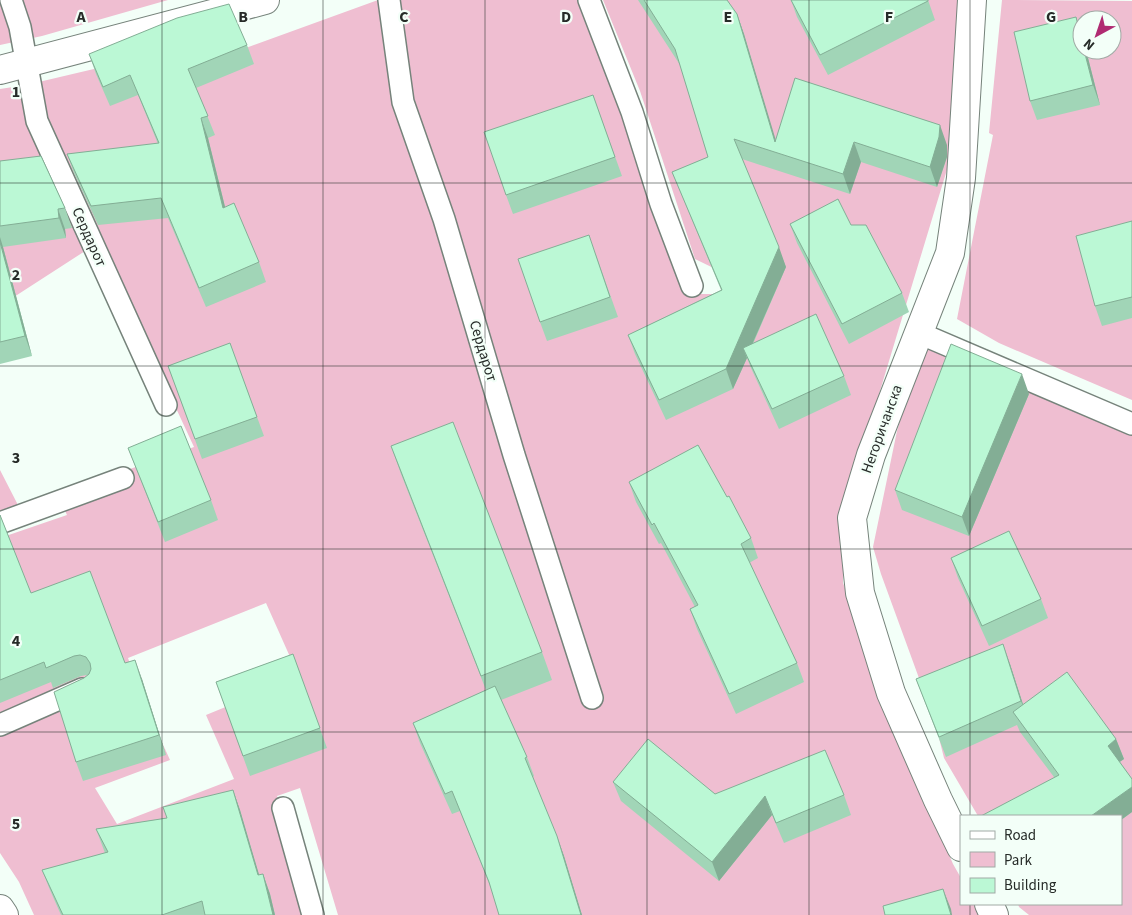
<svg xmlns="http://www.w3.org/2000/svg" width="1132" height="915" font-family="'Source Sans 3',sans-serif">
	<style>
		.green { fill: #efbed1; fill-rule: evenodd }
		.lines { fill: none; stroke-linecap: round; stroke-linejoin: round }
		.service-casing { stroke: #76837b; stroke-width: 24 }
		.minor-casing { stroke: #76837b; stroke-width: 30 }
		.service { stroke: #fff; stroke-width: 21 }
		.minor { stroke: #fff; stroke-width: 28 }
		.wall { fill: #a1d5b7 }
		.shaded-wall { fill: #83ae95 }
		.building { fill: #bbf8d5; stroke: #83ae95 }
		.grid { fill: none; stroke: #262b28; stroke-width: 1; stroke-opacity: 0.55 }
		.labels { text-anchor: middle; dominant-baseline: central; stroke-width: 4.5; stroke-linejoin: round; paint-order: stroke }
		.street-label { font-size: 15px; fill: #262b28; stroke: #f3fff8 }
		.grid-label { font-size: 16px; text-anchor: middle; font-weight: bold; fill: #262b28; stroke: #f3fff8; stroke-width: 4.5; stroke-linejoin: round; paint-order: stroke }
	</style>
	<rect width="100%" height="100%" fill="#f3fff8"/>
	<!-- green -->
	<path class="green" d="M0,0H168L42,36L0,45Z
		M378,0H578L655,202L684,294H733L736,279L695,259L640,91L603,0H959L952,153L843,513V583L921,789L953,864L961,878V904H976L982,915H338L300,788L277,796L312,915H34L19,882L0,853V538L67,515L57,494L194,447L99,242L0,306V89L26,85L149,56L243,49ZM266,603L299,677L206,715L234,779L117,824L95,788L170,760L141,696L128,658Z
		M1002,0L1132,1V400L999,343L957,319L993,135L989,133ZM1082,20H1112V50H1082Z
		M924,340L1132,424V915H1029L1019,907L1018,904H1121V816H978L944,758L935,722L881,574L873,547L897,431Z
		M0,470L19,507L0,515Z"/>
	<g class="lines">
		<defs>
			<path id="service" d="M11,0L20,27L37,121L166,405
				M389,0L403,102L444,219L514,455L592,698
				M589,0L632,112L661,204L692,286
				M919,333L1132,424
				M0,523L123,478
				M0,725L82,689
				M283,808L313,915"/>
			<path id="minor" d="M0,70L265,0
				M961,847L938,800L891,693L860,593L852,518L871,455L950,253L961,178L972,0
				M989,904L994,915
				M0,909L4,915"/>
		</defs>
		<!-- service casing -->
		<use href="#service" class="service-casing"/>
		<!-- minor casing -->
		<use href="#minor" class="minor-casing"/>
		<!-- service -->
		<use href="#service" class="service"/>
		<!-- minor -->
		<use href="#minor" class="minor"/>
	</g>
	<!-- wall -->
	<path class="wall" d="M638,0H727L737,14L744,34L775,140L947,145V157L937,187L861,162L850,194L742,159L786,267L753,344L844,376L851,395L779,429L751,368L747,358L733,389L666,420L635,354L628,335L721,290L680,191L672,172L708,157L680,65Z
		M791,0H928L935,20L828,75L797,17Z
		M1076,17L1082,34V50H1086L1100,105L1037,120L1030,101Z
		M247,45L254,64L196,88L215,135L208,138L225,207L259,262L266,282L206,307L168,218L98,225L74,173L67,154L158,144L138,95L110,106L96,74L89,54Z
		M593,95L622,176L513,214L506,195Z
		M0,161L65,208L72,228L65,229L66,238L3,247L32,356L0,364Z
		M1132,221V318L1102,326L1095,306Z
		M790,224L851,225L902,293L909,312L849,344L797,243Z
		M596,255L618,317L547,341L540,322Z
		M230,343L264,436L202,459L168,366Z
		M1029,394L969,536L902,510L895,490Z
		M391,446L542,652L552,680L501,700L527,757L534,776L533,777L564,856L582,915H499L492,891L460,811L452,814L420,743L413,723L486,690L401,474Z
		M128,448L211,500L218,520L165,542Z
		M629,482L727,497L751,538L758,558L749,563L797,663L804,682L736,714L697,629L690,609L695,607L661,543L659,544L636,502Z
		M0,515L31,593L125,663L142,679L166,755L83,781L76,762L84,678L88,675H87L81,676L53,688L51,682L0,703Z
		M951,558L1041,599L1048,618L989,646L958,578Z
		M293,654L327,748L250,776L216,682Z
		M1010,664L1023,704L1116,739L1124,759L1120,762L1132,779V812L1121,820L1054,777L1020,732L1017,725L946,757L916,679Z
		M613,782L715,794L844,795L851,815L784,843L772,815L719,881L621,801Z
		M233,790L240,810L259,875L263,874L270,894L275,915H61L50,890L42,870L105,853L96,829L167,818Z"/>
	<!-- shaded-wall -->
	<path class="shaded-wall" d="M737,14L744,34L780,154L775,142Z
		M1076,17L1082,34V41Z
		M1084,50H1086L1100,105L1093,85Z
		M201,118L208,138L230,227L223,208Z
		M940,125L947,145V157L937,187L930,167Z
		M854,142L861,162L850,194L843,174Z
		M58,209L65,229L66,238L59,218Z
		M0,237L3,247L32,356L25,336L0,242Z
		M779,247L786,267L747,356L743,348L747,358L733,389L726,369Z
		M1022,374L1029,394L969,536L962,517Z
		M1003,644L1010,664L1028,720L1021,701Z
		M135,660L142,679L166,755L159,735Z
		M1116,739L1124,759L1115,765L1108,746Z
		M1132,787V812L1121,820V816H1091Z
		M233,790L240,810L265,895L258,875Z
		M765,796L772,815L719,881L712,862Z
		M557,836L564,856L582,915H581Z
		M263,874L270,894L275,915H273Z
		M943,889L951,909L952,915H951Z"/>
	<!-- building -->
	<path class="building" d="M644,0H727L737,14L775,142L795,78L940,125L939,137L930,167L854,142L843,174L734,139L779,247L726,369L659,400L628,335L722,290L672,172L708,157L675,49Z
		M791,0H928V1L820,55Z
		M229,4L247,45L188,69L208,116L201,118L223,208L234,203L259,262L199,288L161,198L91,206L67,154L159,143L130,75L103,87L89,54L177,18Z
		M1076,17L1082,41V50H1084L1093,85L1030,101L1014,32Z
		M593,95L615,157L506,195L484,132Z
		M41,156L65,208L58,209L59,218L0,226V161Z
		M838,199L851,225H866L902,293L842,324L790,224Z
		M1132,221V297L1095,306L1076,236Z
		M589,235L610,297L540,322L518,259Z
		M0,242L25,336L0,342Z
		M816,314L844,376L772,409L743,348Z
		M230,343L257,417L195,439L168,366Z
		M951,344L1022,374L962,517L895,490Z
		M453,422L542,652L481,676L391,446Z
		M181,426L211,500L158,522L128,448Z
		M698,445L727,497L729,496L751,538L741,544L797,663L729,694L690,609L698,605L654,523L652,525L629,482Z
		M0,515L31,593L90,571L125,663L135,660L159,735L76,762L54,692L84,678L89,674L91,669L90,663L86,657L80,655L74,656L46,668L44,662L0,680Z
		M1009,531L1041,599L982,626L951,558Z
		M1003,644L1021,701L939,737L916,679Z
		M293,654L320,728L243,756L216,682Z
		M1067,672L1116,739L1108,746L1132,779V787L1091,816H981L1059,775L1013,712Z
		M495,686L527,757L525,758L557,836L581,915H499L489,882L452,791L445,794L413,723Z
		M648,739L715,794L825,750L844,795L776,823L765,796L712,862L613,782Z
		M233,790L258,875L263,874L273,915H205L202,901L162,915H63L42,870L108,852L96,829L167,818L163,807Z
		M943,889L951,915H885L883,906Z"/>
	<!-- grid -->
	<path class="grid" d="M162,0V915M323,0V915M485,0V915M647,0V915M809,0V915M970,0V816M0,183H1132M0,366H1132M0,549H1132M0,732H1132M970,904V915"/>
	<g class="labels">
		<!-- street labels -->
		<g class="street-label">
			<text transform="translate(89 237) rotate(66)">Сердарот</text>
			<text transform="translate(483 351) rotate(73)">Сердарот</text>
			<text transform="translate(882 429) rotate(-70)">Негоричанска</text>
		</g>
	</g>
	<g class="grid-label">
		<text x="81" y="22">A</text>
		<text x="243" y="22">B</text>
		<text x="404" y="22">C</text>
		<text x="566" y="22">D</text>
		<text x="728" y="22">E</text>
		<text x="889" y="22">F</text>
		<text x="1051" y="22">G</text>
		<text x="16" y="97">1</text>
		<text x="16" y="280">2</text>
		<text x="16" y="463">3</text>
		<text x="16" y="646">4</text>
		<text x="16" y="829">5</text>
	</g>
	<!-- legend -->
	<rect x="960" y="815" width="162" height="90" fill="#f3fff8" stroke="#a1aaa5"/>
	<rect x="970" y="831" width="25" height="8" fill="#ffffff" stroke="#a1aaa5"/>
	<text x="1004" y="840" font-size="15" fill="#262b28">Road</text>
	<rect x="970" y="852" width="25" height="15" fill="#efbed1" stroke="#a1aaa5"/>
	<text x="1004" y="865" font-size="15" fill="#262b28">Park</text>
	<rect x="970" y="878" width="25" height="15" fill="#bbf8d5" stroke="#a1aaa5"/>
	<text x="1004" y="890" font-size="15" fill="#262b28">Building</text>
	<!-- north arrow -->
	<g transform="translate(1097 35) rotate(220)"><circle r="24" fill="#f3fff8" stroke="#a1aaa5"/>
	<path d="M0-4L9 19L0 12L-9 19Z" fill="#b02b72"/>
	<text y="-8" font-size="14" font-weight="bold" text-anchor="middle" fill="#262b28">N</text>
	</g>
</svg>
